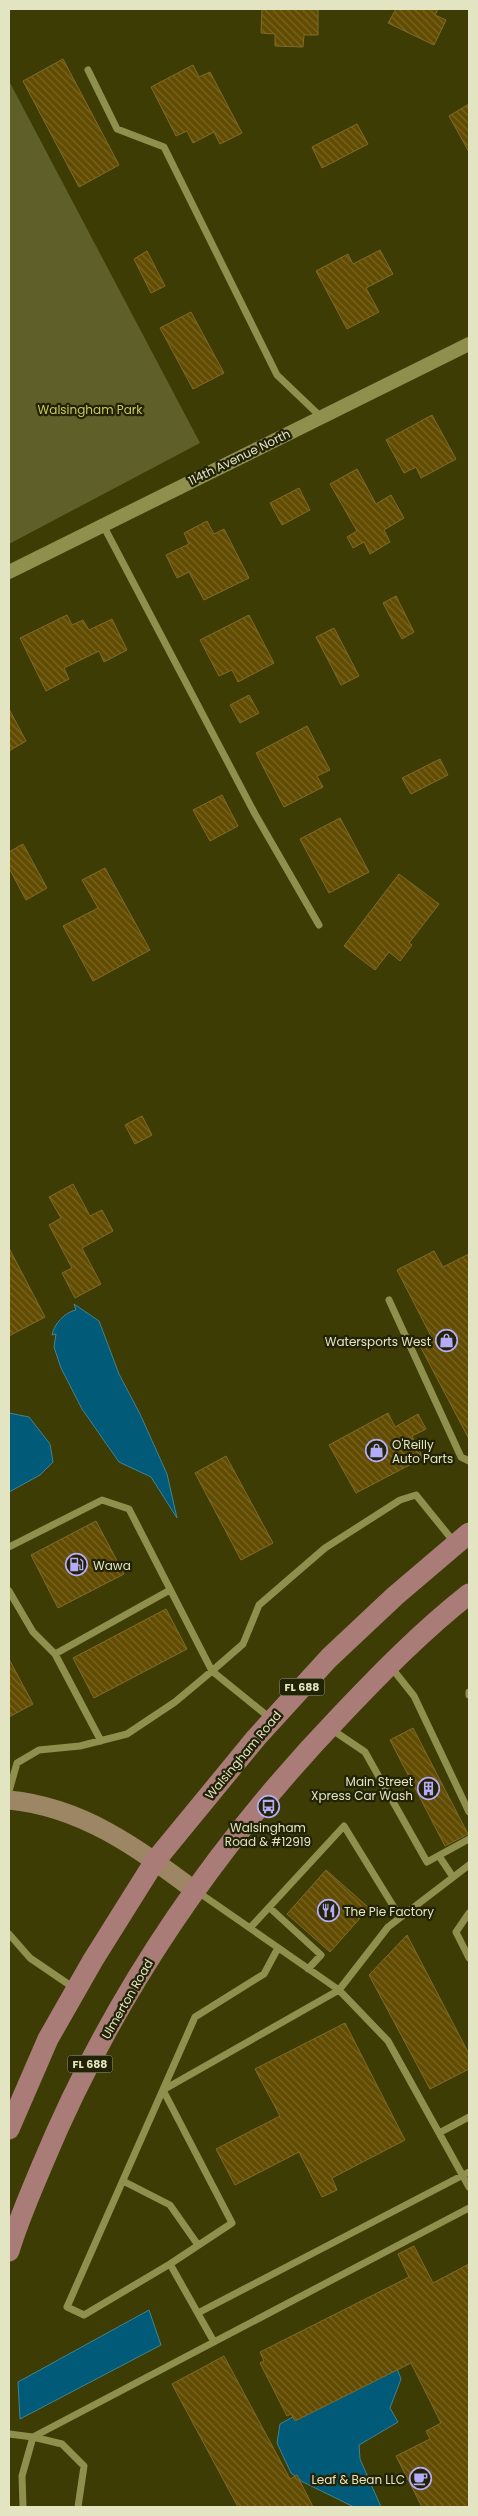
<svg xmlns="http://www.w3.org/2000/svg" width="478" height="2516" font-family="Poppins,sans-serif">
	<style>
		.green { fill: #5f5f29 }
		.water { fill: #015a78; stroke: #44838e }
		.building { fill: url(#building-back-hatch); stroke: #826a28 }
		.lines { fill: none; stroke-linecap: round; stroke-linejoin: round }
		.lane { stroke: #8f904e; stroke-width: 7 }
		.street { stroke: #8f904e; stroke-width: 14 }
		.secondary { stroke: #9c8663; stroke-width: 19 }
		.primary { stroke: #a97c78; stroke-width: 21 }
		.labels { text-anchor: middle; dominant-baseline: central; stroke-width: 4.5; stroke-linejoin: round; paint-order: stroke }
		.shield { fill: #222206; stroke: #a8aa8a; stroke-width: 1 }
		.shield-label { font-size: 11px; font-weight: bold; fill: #e2e4c2 }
		.park-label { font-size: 12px; fill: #c8c955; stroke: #222206 }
		.street-label { font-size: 12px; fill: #e2e4c2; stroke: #222206 }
		.poi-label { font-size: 12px; fill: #e2e4c2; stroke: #222206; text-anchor: end }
	</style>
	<defs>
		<pattern id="building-back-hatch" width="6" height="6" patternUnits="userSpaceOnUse" patternTransform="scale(1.25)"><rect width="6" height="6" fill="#624c02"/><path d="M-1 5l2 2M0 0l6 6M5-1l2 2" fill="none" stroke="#786625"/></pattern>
	</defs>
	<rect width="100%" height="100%" fill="#3c3c04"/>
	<!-- green -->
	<path class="green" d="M9,81L200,443L9,544Z"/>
	<!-- water -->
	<path class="water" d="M74,1304L99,1321L119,1374L140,1414L167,1474L177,1518L151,1477L119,1462L82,1409L61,1368L54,1347L56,1334L52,1335C54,1324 65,1312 76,1310Z
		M9,1413L29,1417L50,1444L53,1462L40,1475L9,1492Z
		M149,2310L161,2345L20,2419L18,2382Z
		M394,2361L401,2379L390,2408L398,2422L359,2445L360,2459L381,2507H354L303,2482L291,2473L277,2443L280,2424Z"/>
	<!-- building -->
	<path class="building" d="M262,9H318V35H304L303,47L275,46V34L261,33Z
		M396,9H438L435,15L446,20L434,45L388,23Z
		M63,59L119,165L79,187L23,81Z
		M193,65L199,77L210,72L242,133L220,144L214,132L193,143L187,131L176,136L151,87Z
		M469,104V152L449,116Z
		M357,124L368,144L322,168L312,147Z
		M380,250L393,274L366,288L379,312L347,329L316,271L348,254L353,264Z
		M147,251L165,286L151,293L134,259Z
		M191,312L224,373L193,389L160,328Z
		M432,415L456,459L421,478L416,467L404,473L386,440Z
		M357,469L376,504L391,495L404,518L384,530L390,542L370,554L364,542L353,548L347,537L357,531L330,484Z
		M299,488L310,510L282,525L270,503Z
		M207,521L214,534L224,529L249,578L204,600L189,572L177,578L166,555L189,544L184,533Z
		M396,596L414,632L402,639L383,603Z
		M67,615L72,625L83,620L89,630L112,619L127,650L104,662L99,651L64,668L69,679L46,691L20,638Z
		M249,615L274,663L238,682L232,670L219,676L200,640Z
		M334,628L359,676L341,685L316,637Z
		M249,695L259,713L240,723L230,705Z
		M9,709L26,741L9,751Z
		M307,726L330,770L317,776L323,787L284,807L256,753Z
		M440,759L448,775L411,794L402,778Z
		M222,795L238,826L210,841L193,810Z
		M340,818L369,872L329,893L300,839Z
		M23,844L47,888L26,900L9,868V852Z
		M105,868L150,950L93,981L63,926L98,908L82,880Z
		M399,874L439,904L409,943L412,945L400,961L389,952L375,970L344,946Z
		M142,1116L152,1135L135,1144L125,1125Z
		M73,1184L90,1216L102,1210L113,1231L82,1248L101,1284L75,1298L62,1273L72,1268L49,1225L61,1218L49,1197Z
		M9,1248L45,1317L9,1336Z
		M434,1251L443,1267L469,1254V1439L419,1344L432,1338L397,1270Z
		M388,1413L395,1427L418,1414L426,1429L412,1436L423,1458L356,1493L329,1445Z
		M226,1456L273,1543L241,1560L195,1473Z
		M96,1521L124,1574L58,1608L31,1555Z
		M166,1609L187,1649L94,1698L73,1658Z
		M9,1659L33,1704L9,1717Z
		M413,1728L468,1834L445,1846L390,1740Z
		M326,1870L369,1908L330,1952L287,1914Z
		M407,1935L469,2054V2069L430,2089L369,1975Z
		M345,2023L405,2140L332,2178L337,2190L322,2197L299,2152L235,2185L216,2149L280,2116L255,2069Z
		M414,2246L433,2283L469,2264V2507H422L396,2456L430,2439L426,2431L441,2423L411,2363L295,2421L291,2414L287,2416L260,2363L264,2361L260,2352L409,2277L398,2254Z
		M224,2356L290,2479L297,2475L313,2507H238L172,2384Z"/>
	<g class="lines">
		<!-- lane -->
		<path class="lane" d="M88,70L117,129L164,147L277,375L321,417
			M103,525L255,814L319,925
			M389,1300L461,1457L469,1461
			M9,1547L102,1500L129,1509L212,1671L243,1644L259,1605L325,1548L400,1500L416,1495L454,1542
			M9,1591L33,1632L55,1654L101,1741
			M55,1654L170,1590
			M391,1667L414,1696L469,1812
			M469,1692V1695
			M331,1729L365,1752L427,1862L469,1839
			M9,1791L17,1763L39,1750L80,1746L127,1734L175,1702L212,1671L270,1718
			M439,1856L453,1877
			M198,1892L339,1990L388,1927L469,1865
			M270,1908L321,1955L308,1969
			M469,1913L456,1932L469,1958
			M250,1928L344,1826L400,1917
			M9,1934L30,1958L74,1988
			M439,2133L469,2117
			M123,2181L170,2205L198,2245
			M170,2264L232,2223L163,2090L339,1990L388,2041L469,2187
			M198,2313L469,2172
			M214,2342L170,2264L84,2315L67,2307L195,2017L264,1974L278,1948
			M9,2434L33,2437L469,2208
			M23,2507L22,2476L33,2437L62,2444L84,2466L78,2507"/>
		<!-- street -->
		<path class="street" d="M9,572L469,344"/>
		<!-- secondary -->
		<path class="secondary" d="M9,1800C82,1807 136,1847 194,1890"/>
		<!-- primary -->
		<path class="primary" d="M9,2129L48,2039L93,1960L155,1861L256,1738L329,1658L395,1596L469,1533
			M9,2251C18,2221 31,2192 43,2163C113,1995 216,1845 342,1714C382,1672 423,1630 469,1594"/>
	</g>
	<!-- icons -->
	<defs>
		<symbol id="shop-ring" viewBox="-11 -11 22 22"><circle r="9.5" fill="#222206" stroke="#b5acf8" stroke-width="1.5"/><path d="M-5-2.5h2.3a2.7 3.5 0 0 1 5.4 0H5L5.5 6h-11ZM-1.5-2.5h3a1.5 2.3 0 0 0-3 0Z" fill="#b5acf8"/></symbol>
		<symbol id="fuel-ring" viewBox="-11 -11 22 22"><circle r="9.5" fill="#222206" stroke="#b5acf8" stroke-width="1.5"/><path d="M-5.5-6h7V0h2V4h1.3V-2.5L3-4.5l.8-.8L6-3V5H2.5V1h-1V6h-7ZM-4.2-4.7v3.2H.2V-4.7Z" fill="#b5acf8"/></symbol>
		<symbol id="building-ring" viewBox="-11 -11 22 22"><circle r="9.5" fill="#222206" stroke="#b5acf8" stroke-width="1.5"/><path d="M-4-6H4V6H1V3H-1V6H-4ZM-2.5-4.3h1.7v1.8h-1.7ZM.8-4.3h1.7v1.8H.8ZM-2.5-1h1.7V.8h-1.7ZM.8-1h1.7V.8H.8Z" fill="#b5acf8"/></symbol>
		<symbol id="bus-ring" viewBox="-11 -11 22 22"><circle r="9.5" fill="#222206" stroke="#b5acf8" stroke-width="1.5"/><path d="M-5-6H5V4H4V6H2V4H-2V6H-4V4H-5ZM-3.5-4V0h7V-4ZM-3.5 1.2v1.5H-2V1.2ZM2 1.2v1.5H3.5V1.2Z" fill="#b5acf8"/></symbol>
		<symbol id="restaurant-ring" viewBox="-11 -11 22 22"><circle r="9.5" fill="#222206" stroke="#b5acf8" stroke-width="1.5"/><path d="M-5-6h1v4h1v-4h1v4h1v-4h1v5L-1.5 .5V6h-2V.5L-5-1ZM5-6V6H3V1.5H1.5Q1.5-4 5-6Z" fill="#b5acf8"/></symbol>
		<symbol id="cafe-ring" viewBox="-11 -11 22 22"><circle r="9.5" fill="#222206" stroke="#b5acf8" stroke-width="1.5"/><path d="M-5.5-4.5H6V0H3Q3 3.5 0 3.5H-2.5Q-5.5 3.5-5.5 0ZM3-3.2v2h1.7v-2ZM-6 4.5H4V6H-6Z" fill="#b5acf8"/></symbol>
	</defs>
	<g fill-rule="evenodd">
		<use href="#shop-ring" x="434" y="1328" width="25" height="25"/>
		<use href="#shop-ring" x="364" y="1438" width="25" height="25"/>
		<use href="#fuel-ring" x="64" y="1552" width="25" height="25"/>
		<use href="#building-ring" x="416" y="1776" width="25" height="25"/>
		<use href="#bus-ring" x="256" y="1794" width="25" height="25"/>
		<use href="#restaurant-ring" x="316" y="1898" width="25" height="25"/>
		<use href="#cafe-ring" x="408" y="2466" width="25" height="25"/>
	</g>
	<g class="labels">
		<!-- shield labels -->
		<g class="shield">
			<rect x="279.5" y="1678.5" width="45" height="17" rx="4"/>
			<rect x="67.5" y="2055.5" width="45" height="17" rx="4"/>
		</g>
		<g class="shield-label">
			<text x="302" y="1687">FL 688</text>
			<text x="90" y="2064">FL 688</text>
		</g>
		<!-- park labels -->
		<g class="park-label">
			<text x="90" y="409">Walsingham Park</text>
		</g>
		<!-- street labels -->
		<g class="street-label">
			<text transform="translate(239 457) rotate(-26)">114th Avenue North</text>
			<text transform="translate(243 1755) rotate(-50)">Walsingham Road</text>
			<text transform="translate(127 1999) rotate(-60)">Ulmerton Road</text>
		</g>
		<!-- poi labels -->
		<g class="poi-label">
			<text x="431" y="1341">Watersports West</text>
			<text x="392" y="1444" text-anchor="start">O'Reilly<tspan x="392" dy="14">Auto Parts</tspan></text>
			<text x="93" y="1565" text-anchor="start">Wawa</text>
			<text x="413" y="1781">Main Street<tspan x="413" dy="14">Xpress Car Wash</tspan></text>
			<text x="268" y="1827" text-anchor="middle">Walsingham<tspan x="268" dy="14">Road &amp; #12919</tspan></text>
			<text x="344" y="1911" text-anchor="start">The Pie Factory</text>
			<text x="405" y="2479">Leaf &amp; Bean LLC</text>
		</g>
	</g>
	<!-- border -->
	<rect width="478" height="2516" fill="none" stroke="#e2e4c2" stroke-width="20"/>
</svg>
